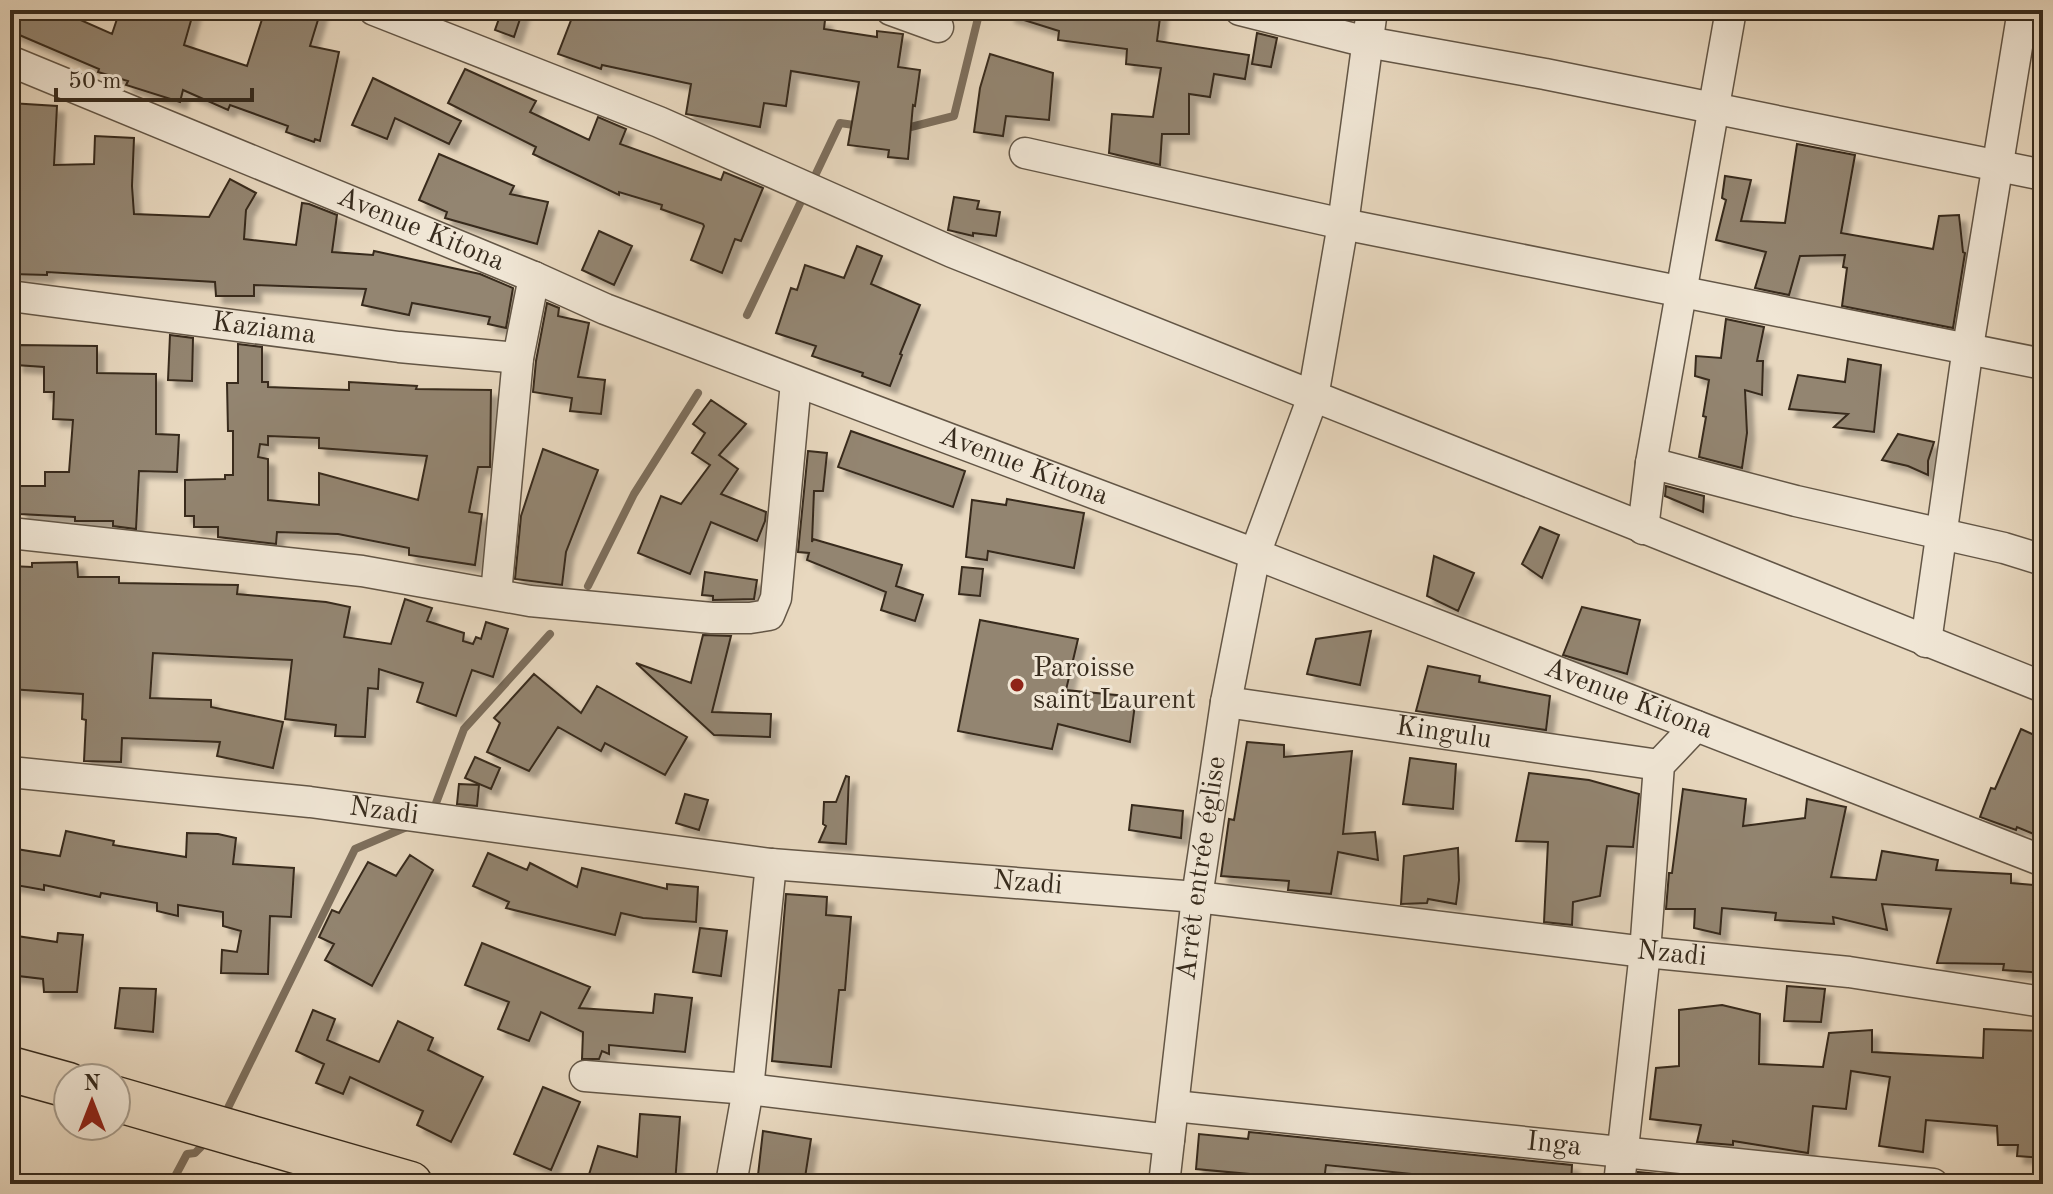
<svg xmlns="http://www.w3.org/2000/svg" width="2053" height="1194" font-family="'Old Standard TT',serif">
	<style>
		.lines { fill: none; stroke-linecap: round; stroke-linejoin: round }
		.stream { stroke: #7d6f5d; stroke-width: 8 }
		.building { fill: #938571; stroke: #372b1d; stroke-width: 2; fill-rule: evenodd; filter: url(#shadow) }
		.minor-casing { stroke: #635646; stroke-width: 33 }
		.highway-casing { stroke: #372b1d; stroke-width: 47 }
		.minor { stroke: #f0e6d5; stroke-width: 30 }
		.highway { stroke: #e8d8bf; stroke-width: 44 }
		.poi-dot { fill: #8f2418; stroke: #f0e6d5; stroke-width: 3 }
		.labels { text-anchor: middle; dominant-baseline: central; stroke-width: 6; stroke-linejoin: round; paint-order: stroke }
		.street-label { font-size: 28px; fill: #372b1d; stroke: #f0e6d5 }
		.poi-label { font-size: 28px; fill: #372b1d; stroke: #f0e6d5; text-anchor: start }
	</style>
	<defs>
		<filter id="shadow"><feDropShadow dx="7" dy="7" stdDeviation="2" flood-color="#0004"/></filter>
	</defs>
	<rect width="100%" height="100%" fill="#e8d8bf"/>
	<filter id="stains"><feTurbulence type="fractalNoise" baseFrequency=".0025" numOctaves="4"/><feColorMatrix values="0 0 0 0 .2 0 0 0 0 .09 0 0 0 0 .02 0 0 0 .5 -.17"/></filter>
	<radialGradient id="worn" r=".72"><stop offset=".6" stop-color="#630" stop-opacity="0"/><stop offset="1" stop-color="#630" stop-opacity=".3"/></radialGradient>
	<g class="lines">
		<!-- stream -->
		<path class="stream" d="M903,129L954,116L980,10
			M812,182L840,123L861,126
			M747,315L805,193
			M588,586L634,494L698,393
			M433,811L464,729L550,634
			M223,1118L355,849L409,826
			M171,1184L187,1154L195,1153L209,1139"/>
	</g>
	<!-- building -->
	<path class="building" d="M10,10H58L112,34L120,10H194L184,45L247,66L265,10H321L310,46L339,52L320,141L315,139L314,142L286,132L288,126L230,105L228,110L183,90L180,102L126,85L128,81L98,72L99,69L10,31Z
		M502,10H523L514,37L495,30Z
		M575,10H794L793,16L825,20L824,29L877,37V31L903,34L898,67L920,70L915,106L913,105L908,159L888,157L889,150L848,145L859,82L791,71L786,106L764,103L760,127L686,114L691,84L602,65L601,69L558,54Z
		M1009,10H1161L1157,41L1249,55L1245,79L1214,74L1210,97L1189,94V134H1162L1160,165L1109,153L1112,114L1153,117L1161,68L1126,64L1127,49L1058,40L1059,31L1008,15Z
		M1257,33L1277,38L1271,67L1252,64Z
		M990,54L1053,73L1049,120L1006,116L1003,136L974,132L980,88Z
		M465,69L536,101L530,112L589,140L598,117L626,129L620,144L721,180L724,172L763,188L741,241L735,239L722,273L691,260L704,226L703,224L661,209L662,205L619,192V195L533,154L536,147L448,103Z
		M373,78L461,121L449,144L395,118L387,139L352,125Z
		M10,103L57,106L54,165L94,164L95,136L134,138L132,186L134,214L209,217L230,179L256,193L246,210L244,239L296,245L302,203L309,204L337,215L332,252L373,255L374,251L480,274L513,288L506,328L488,324L490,317L412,303L409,315L362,305L366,289L254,285V296H216L215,282L47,272V275L12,274L15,222H10Z
		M1797,144L1855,155L1841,233L1933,249L1939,216L1959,215L1963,252L1965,253L1953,328L1842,306L1847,268L1843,267L1845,255L1800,256L1789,295L1755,288L1766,252L1716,240L1726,200L1722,198L1725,176L1751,180L1741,221L1785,223Z
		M439,154L514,186L510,194L548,202L537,244L445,218L447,212L419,200Z
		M954,197L979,201L977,209L1000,212L996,236L973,233V236L948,230Z
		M599,231L632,246L614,285L582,270Z
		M857,246L882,256L871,284L920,305L900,354L902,355L890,386L862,376L863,373L812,356L816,346L776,333L791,288L797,290L805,265L844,278Z
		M547,303L559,308L558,316L589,323L578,377L605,380L601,414L570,411L572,398L533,392L536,361Z
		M1726,319L1764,327L1757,361H1763L1762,395L1745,390L1747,433L1742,468L1699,457L1706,417L1703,416L1709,380L1695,376L1696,356L1721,358Z
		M170,335L193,338L192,381L168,380Z
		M238,344L262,347V382H268V387L349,390V382L417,386L416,389L491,390L490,467H478L469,512L482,514L475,565L409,555V548L338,534L277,532L276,544L218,537V527H194V516H185V480L225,479V475H233V431H228L227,383H238ZM268,436L319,438V448L427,456L418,500L319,473V505L268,500V459L258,457L260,444L268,445Z
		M18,345L97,346V373L156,374V434L179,435L177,472L139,471L136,529L113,526V521H75V517L20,514V486H45V472H69L73,420L53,419L54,392H44V367L16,365Z
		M1848,359L1881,365L1874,432L1834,427L1848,414L1789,409L1798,375L1845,382Z
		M711,400L746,424L719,455L738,469L721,494L766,512L765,521L757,541L711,522L690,574L638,553L661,496L681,504L710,465L692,453L705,433L693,424Z
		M851,431L965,471L953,507L838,467Z
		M1898,434L1934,442L1928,461V475L1908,466L1882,460Z
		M543,449L598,470L566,552L562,585L515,579L521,516Z
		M808,451L827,453L823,491H814L812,542L813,539L902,565L896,586L923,595L915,621L881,610L886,592L807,560L809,553L798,552Z
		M1666,486L1704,496L1703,512L1665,496Z
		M1007,499L1084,513L1074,568L988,551L987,560L966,557L972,500L1006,505Z
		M1540,527L1559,535L1542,578L1522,564Z
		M1434,556L1474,573L1458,611L1427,596Z
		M77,562L78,577H119V583L238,585L237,594L326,602L350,607L344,637L391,644L405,599L432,608L427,621L464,633L463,641L473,644L476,637L481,639L486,622L508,629L493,677L472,670L456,716L417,702L423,683L379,669L378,689L368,688L365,737L335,736L336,725L285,719L292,660L153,653L150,698L211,700V707L283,722L273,768L217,756L220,742L122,738L121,762L84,761L86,720L82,719L83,694L10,689V566L32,567V563Z
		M962,567L983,569L980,596L959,594Z
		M705,572L757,580L754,599L713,600V596L702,595Z
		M1582,607L1640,620L1627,674L1563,655Z
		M980,620L1078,639L1066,690L1136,697L1130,742L1058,724L1052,749L958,731Z
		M1371,631L1360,685L1307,674L1316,639Z
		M703,635L731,636L712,712L771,714L770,737L714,735L636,663L691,683Z
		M1428,666L1480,676L1479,682L1550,696L1546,730L1416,711Z
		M534,674L581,713L597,686L687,737L665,775L605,743L601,751L558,727L529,771L487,752L500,723L494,718Z
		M2021,729L2043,739V838L2017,827L2016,830L1980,817L1991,788L1995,789Z
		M1247,742L1284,745V757L1352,751L1343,834L1375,832L1378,860L1338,852L1331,894L1288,890L1289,881L1221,876L1229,819L1234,820Z
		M475,757L500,768L491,789L465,778Z
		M1410,758L1456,764L1453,809L1403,804Z
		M1529,773L1589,780L1639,794L1633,847L1607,846L1600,896L1573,902L1572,925L1544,922L1548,842L1516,841Z
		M846,776L849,777L846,844L819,842L826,826L823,824L824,802H836Z
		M459,784L479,785L477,806L457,804Z
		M1683,789L1746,799L1743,826L1805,818L1807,799L1846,807L1831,877L1876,880L1882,851L1938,860L1936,870L2011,874V883L2035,885L2033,902L2043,903V973L2003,970L2004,964L1937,963L1951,909L1882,904L1887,930L1833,917L1834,924L1775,920L1776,913L1722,908L1720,934L1694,928L1695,909H1666L1669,873H1672Z
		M685,794L708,800L699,830L676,823Z
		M1132,805L1183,811L1181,838L1129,830Z
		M66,831L114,841L113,845L186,857L187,833L218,834L236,838L233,864L294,868L291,917L270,916L268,974L221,973L222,950L237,952L241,931L223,926V912L178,905V916L157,911V903L101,893L100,897L44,885V890L10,884V848L60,856Z
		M1458,848L1459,880L1456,904L1428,899L1427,903L1401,904L1404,856Z
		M488,853L527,870L530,863L577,887L582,868L667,889V884L698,887L696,922L643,918L621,913L615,935L506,908L509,902L473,886Z
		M410,855L433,870L372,986L325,960L334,944L319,937L332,910L339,913L368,862L396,876Z
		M786,894L827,897L826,915L851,917L845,990H839L831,1067L772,1061Z
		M700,928L727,931L721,976L693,972Z
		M58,933L83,935L77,992H44L43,979L10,975V935L57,942Z
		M482,943L590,987L579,1008L653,1013L655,994L692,998L685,1052L609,1045V1054L602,1051L599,1059H582L583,1032L541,1012L529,1041L498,1029L509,1002L465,985Z
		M1787,986L1825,989L1821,1022L1784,1021Z
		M120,988L156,989L153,1032L115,1028Z
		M1722,1005L1760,1014L1759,1064L1823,1067L1829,1033L1872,1030V1052L1983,1058L1984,1029L2043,1031V1158L2017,1156L2018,1145H1998L1997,1126L1926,1120L1923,1152L1879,1146L1890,1077L1851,1071L1846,1109L1813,1106L1808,1153L1733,1141V1145L1697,1142L1701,1125L1650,1119L1656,1068L1679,1066V1010Z
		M313,1010L335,1019L327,1040L379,1062L398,1021L433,1038L428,1050L483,1077L451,1142L417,1125L423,1111L350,1077L343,1094L316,1083L324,1064L296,1051Z
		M543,1087L580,1102L551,1170L514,1154Z
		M640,1114L680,1117L675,1184L624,1180L622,1184H586L598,1146L637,1157Z
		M763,1131L811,1139L804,1184H757Z
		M1249,1132L1572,1165L1571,1184H1478V1181L1326,1165L1324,1181L1196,1169L1199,1134L1248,1139Z
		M1638,1172L1690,1177L1689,1184H1637Z"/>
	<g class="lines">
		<defs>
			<g id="minor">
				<path d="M374,10L659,122L952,252L2043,687"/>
				<path d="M891,10L938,27"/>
				<path d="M1240,10L1367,42L1545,74L2043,175"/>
				<path id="s1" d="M10,61L534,277L605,309L1255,554L2043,861"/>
				<path d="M1025,153L1343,224L2043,364"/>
				<path id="s2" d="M10,296L399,347L518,358"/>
				<path d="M1651,463L1796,501L2004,548L2043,560"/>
				<path d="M1643,529L1651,463L1731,10"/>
				<path d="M10,533L362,571L530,601L712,618H750L769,615L776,598L796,382"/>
				<path d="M496,594L518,358L534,277"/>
				<path d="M1926,642L1968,347L2023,10"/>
				<path id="s3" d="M1226,702L1659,765"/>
				<path id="s4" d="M10,772L310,802L771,864L1197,897L1645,952L1849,972L2043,1002"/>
				<path d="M585,1076L748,1089L1169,1140"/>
				<path id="s5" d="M1174,1106L1933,1184"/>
				<path d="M731,1184L748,1089L771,864"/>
				<path id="s6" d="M1164,1184L1197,897L1226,702L1255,554L1313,397L1343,224L1372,10"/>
				<path d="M1619,1184L1645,952L1659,765L1696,726"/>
			</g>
			<path id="highway" d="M10,1069L68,1085
				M116,1099L410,1184"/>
		</defs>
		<!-- minor casing -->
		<use href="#minor" class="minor-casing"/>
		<!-- highway casing -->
		<use href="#highway" class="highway-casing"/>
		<!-- minor -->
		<use href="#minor" class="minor"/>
		<!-- highway -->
		<use href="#highway" class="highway"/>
	</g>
	<!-- markers -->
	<circle class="poi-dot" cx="1017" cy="685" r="8"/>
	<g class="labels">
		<!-- street labels -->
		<g class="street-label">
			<text stroke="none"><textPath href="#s1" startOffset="444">Avenue Kitona</textPath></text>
			<text stroke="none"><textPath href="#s2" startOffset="256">Kaziama</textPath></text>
			<text stroke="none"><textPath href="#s1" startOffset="1092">Avenue Kitona</textPath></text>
			<text stroke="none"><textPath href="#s1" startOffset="1740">Avenue Kitona</textPath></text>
			<text stroke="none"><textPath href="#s3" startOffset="220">Kingulu</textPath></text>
			<text stroke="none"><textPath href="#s4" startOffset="376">Nzadi</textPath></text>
			<text stroke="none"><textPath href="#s6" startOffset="318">Arrêt entrée église</textPath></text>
			<text stroke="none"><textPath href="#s4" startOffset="1024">Nzadi</textPath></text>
			<text stroke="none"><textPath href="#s4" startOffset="1672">Nzadi</textPath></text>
			<text stroke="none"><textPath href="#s5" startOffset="382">Inga</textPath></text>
		</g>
		<!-- poi labels -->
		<g class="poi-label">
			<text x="1033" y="669">Paroisse<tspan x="1033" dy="32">saint Laurent</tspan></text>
		</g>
	</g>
	<!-- margin -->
	<rect width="2053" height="1194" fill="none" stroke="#e8d8bf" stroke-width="40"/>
	<rect x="12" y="12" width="2029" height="1170" fill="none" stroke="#372b1d" stroke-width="4"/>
	<rect x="20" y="20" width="2013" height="1154" fill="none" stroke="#372b1d" stroke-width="2"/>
	<!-- north arrow -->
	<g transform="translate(92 1102)"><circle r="38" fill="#f0e6d5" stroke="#a69b8b" stroke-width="2"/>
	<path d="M0-6L14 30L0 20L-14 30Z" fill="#8f2418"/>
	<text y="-12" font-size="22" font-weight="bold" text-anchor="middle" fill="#372b1d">N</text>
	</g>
	<!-- scale -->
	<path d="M56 88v12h196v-12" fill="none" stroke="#372b1d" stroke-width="4"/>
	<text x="68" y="88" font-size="24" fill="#372b1d" stroke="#f0e6d5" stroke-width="6" paint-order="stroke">50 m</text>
	<rect width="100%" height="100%" filter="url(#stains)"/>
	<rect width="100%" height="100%" fill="url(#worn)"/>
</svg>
